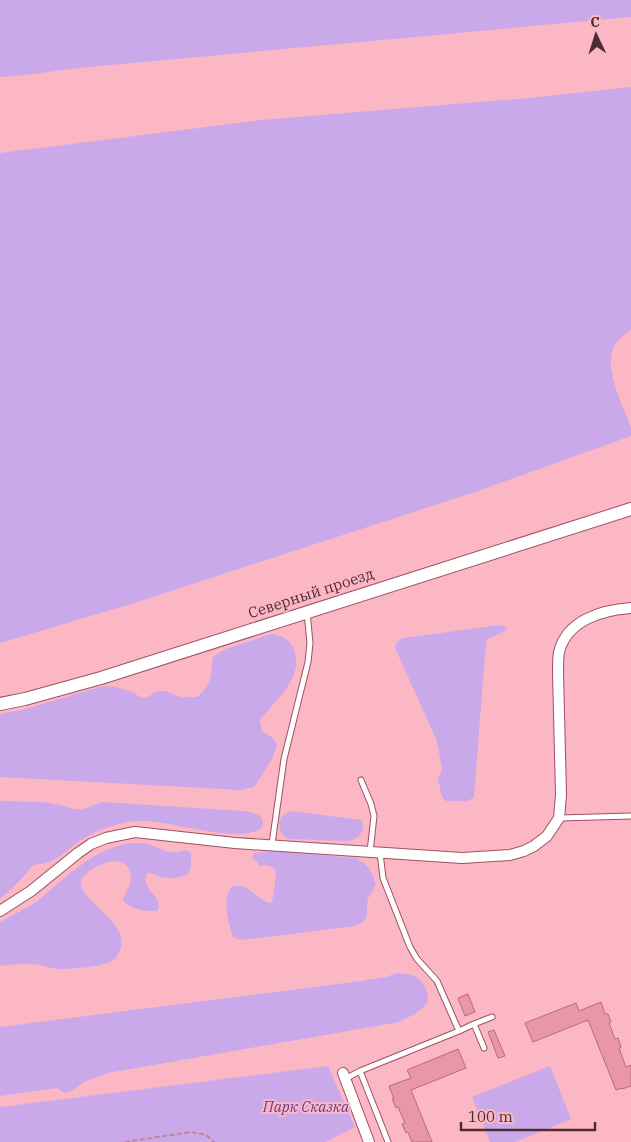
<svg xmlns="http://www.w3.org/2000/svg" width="631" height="1142" font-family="'IBM Plex Serif',serif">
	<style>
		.green { fill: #caa9eb }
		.building { fill: #e996a7; stroke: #b96a7b }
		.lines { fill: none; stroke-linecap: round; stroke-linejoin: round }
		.service-casing { stroke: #9d5162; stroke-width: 7 }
		.minor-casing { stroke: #9d5162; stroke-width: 12 }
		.tertiary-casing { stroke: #9d5162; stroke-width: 14 }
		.path { stroke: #bd8590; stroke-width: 2; stroke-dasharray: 5 2.5; stroke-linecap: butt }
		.service { stroke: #fff; stroke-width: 5 }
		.minor { stroke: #fff; stroke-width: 10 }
		.tertiary { stroke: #fff; stroke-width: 12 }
		.labels { text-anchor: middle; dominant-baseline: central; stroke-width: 4; stroke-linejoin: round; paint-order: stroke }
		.street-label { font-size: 15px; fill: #4e2c33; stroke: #fcb7c4 }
		.park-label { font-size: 15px; font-style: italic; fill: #693c8f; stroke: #fcb7c4 }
	</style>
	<rect width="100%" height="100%" fill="#fcb7c4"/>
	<!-- green -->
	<path class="green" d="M0,0H631V17L79,68L17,76L0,77Z
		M631,87V329C624,335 616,341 613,349C604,370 624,407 631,428V436L475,492L131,604L0,643V153L261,120L529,98Z
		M501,625L508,628L503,632L488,639L486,642L474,797L468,801H446L442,797L438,779L442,769L437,741L395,648L397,642L403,638Z
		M271,634C283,636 290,639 294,650C305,678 274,701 260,720L262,731L273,738L277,745L272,759L254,787L240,790L0,777V714L25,709L103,686L116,687L132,692L142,698L148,697L155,692L165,691L181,697H197C213,684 210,676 213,657L225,649Z
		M0,801L42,802L61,805L73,809H82L103,802L243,811C254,813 266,814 262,828C238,844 175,822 145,821C125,820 100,828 83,839C72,845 63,856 52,861C46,864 39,864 33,865C26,875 10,891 0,899Z
		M291,811L361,820C367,829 359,838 350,841L288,839L281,833L279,822L283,815Z
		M130,843C137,843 144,843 151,845C166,851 169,855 186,850L191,853V868L187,875C178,878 169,879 160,877C155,875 153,873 147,873C141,891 159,892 159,908L156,911C144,911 131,910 123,900C125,893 131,885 131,878C128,850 97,863 84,876C67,895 129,919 121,947C120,952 117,957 113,960C103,967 73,969 61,969C51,969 41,964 31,964C21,963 10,965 0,966V922C12,915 26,909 37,901C68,877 90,850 130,843Z
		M277,851L355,858C368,864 371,870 376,884C374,888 370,894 368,899C365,913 372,919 355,926L241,940L233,937C228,922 222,901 231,887C250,881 255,900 271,903C275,894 275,882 276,872C272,865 267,864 260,866L252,857L254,853Z
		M397,973C411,974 420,975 426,989C428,994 429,999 426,1004C420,1013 408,1017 399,1022L108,1073C99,1076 87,1080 78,1086C75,1089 73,1091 68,1092C63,1093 61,1091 57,1088L0,1096V1027L361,981L386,977Z
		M328,1066L355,1127L325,1142H0V1107Z
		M550,1066L571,1119L515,1142H490L472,1097Z"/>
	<!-- building -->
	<path class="building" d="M468,994L475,1012L465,1016L458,998Z
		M601,1002L605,1014H608L611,1022L609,1023L615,1039L618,1038L621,1047L619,1048L626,1067L631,1065V1086L622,1089V1088L616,1090L588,1020L533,1042L525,1023L576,1003L579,1011Z
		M494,1030L505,1056L498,1058L488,1032Z
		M458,1049L466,1068L411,1090L432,1142H412L408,1132L406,1133L402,1124L405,1123L398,1107L396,1108L392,1099H394L389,1086L411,1078L407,1070Z"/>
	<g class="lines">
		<defs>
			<path id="service" d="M361,780L371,804L374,816L370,852
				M560,818L631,816
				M272,844L284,759L308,662L310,643L307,612
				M380,853L383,878L410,947L417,959L437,981L459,1031L474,1024L484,1048
				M474,1024L492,1017
				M345,1079L360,1071
				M388,1142L360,1071L459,1031"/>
			<path id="minor" d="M0,911L31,891L78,853L91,844L106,838L135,832L235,843L462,858L510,855L524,851L534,846L547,836L559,818L561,795L558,672C558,666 558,658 559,652C567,620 602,610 631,608
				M343,1073L369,1142"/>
			<path id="tertiary" d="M0,704L25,699L101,678L631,509"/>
		</defs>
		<!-- service casing -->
		<use href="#service" class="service-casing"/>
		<!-- minor casing -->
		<use href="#minor" class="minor-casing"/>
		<!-- tertiary casing -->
		<use href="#tertiary" class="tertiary-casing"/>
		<!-- path -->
		<path class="path" d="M125,1142L191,1132L206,1135L214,1142"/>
		<!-- service -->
		<use href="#service" class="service"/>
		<!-- minor -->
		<use href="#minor" class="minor"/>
		<!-- tertiary -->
		<use href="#tertiary" class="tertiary"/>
	</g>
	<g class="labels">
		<!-- street labels -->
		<g class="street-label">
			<text transform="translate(311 593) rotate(-18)">Северный проезд</text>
		</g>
		<!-- park labels -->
		<g class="park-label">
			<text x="306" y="1106">Парк Сказка</text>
		</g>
	</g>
	<!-- north arrow -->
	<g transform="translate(596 35) rotate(356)" stroke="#fcb7c4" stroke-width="4" paint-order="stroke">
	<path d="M0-4L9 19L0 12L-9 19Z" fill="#4e2c33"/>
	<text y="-8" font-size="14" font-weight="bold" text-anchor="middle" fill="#4e2c33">С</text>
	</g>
	<!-- scale -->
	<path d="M461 1122v8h134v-8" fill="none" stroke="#4e2c33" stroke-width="2.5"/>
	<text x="468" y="1122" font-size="15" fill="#4e2c33" stroke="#fcb7c4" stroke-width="4" paint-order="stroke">100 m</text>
</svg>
